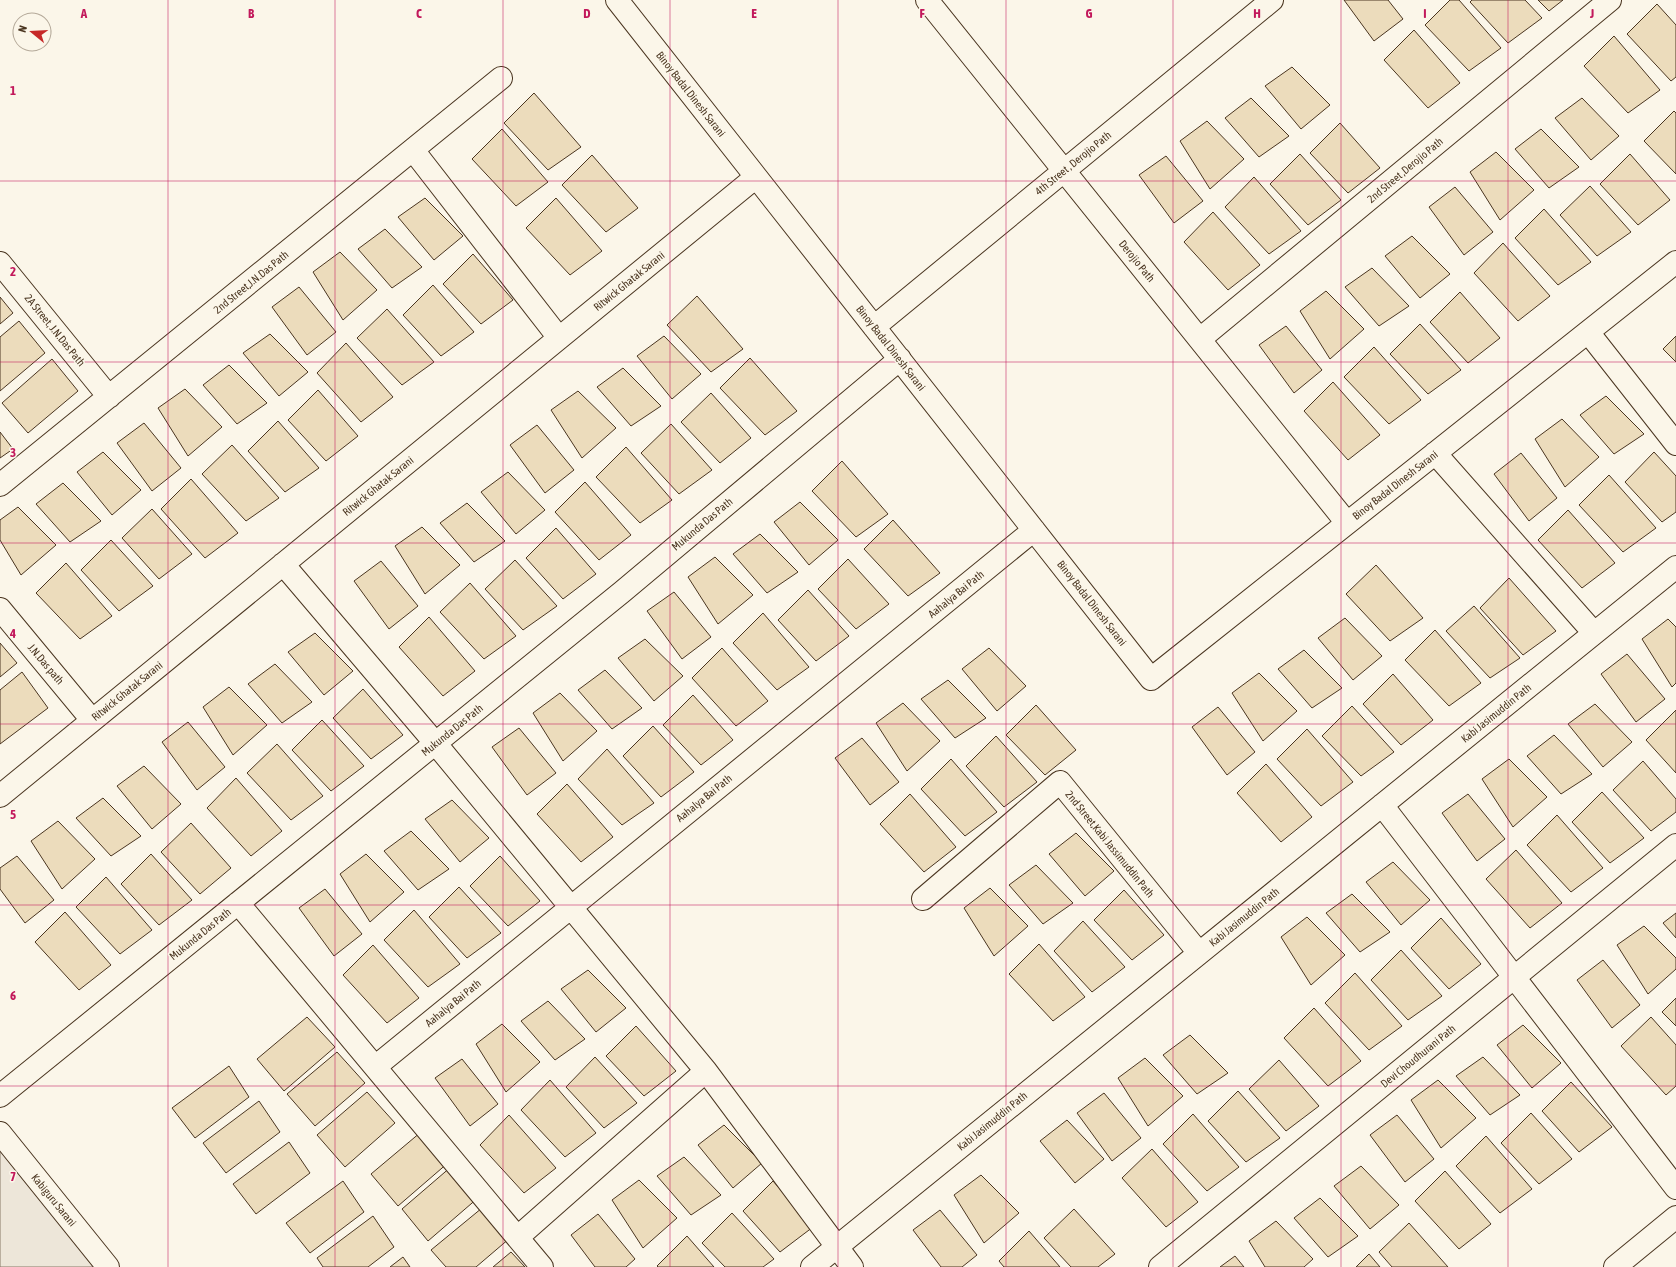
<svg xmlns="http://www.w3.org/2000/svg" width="1676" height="1267" font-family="'Asap Condensed',sans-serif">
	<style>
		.green { fill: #ede6d9; stroke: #887966 }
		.building { fill: #ecdcbc; stroke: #4a3520 }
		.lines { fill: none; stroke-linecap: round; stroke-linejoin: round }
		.minor-casing { stroke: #4a3520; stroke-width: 24 }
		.minor { stroke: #fbf6e9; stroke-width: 22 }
		.grid { fill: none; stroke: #c2185b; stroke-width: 1; stroke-opacity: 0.55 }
		.labels { text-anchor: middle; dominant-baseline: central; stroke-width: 3; stroke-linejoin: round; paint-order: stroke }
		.street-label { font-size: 11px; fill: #4a3520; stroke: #fbf6e9 }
		.grid-label { font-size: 13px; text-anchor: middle; font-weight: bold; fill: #c2185b; stroke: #fbf6e9; stroke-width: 3; stroke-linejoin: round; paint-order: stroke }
	</style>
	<rect width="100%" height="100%" fill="#fbf6e9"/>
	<!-- green -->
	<path class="green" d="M0,1144L96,1267H0Z"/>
	<!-- building -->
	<path class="building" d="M1344,0H1388L1403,19L1374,41Z
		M1450,0H1459L1501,48L1469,71L1425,25Z
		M1472,0H1525L1542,18L1508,43L1470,2Z
		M1538,0H1563L1549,11Z
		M1657,4L1676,25V77L1671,81L1627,34Z
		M1414,30L1460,83L1428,108L1384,60Z
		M1614,36L1660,90L1628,113L1584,66Z
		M1292,67L1330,105L1301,129L1265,86Z
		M534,93L581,147L548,170L504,123Z
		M1251,98L1289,136L1259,157L1225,118Z
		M1582,98L1619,136L1591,160L1555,118Z
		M1674,111L1676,113V174L1644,141Z
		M1207,121L1244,159L1210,189L1180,141Z
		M1340,123L1380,168L1348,193L1310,153Z
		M502,129L548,182L516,206L472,159Z
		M1541,129L1579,167L1549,188L1515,149Z
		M1496,152L1534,190L1500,220L1470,172Z
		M1300,154L1341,200L1308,225L1270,184Z
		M1630,154L1670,200L1638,225L1600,184Z
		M592,155L638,208L606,232L562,185Z
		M1166,156L1203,201L1174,223L1139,175Z
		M1254,177L1301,231L1269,254L1225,207Z
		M1590,186L1631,232L1597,256L1560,215Z
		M1455,187L1493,232L1464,255L1429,207Z
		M425,198L463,236L434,260L398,217Z
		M556,198L602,251L570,275L526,228Z
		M1544,209L1591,262L1558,285L1515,238Z
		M1213,212L1260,265L1228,290L1184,242Z
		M385,229L422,267L392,288L358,249Z
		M1412,236L1450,274L1420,298L1385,256Z
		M1503,243L1550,296L1518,321L1474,273Z
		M340,252L377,290L343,320L313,272Z
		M473,254L513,300L481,324L443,284Z
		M1372,268L1409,306L1379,326L1345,287Z
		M433,285L474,332L441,356L403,315Z
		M299,287L336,332L307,355L272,307Z
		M1326,291L1364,329L1330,359L1300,311Z
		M1460,292L1500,338L1468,363L1430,322Z
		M697,296L743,349L711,372L667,325Z
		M0,297L13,313L0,324Z
		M387,309L434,362L402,385L357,338Z
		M19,321L45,353L0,391V337Z
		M1420,324L1461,370L1428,394L1390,354Z
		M1286,326L1322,370L1294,393L1259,345Z
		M270,334L308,372L279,396L243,353Z
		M664,336L701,374L672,399L637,356Z
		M1676,336V362L1663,349Z
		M346,343L393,397L361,422L317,373Z
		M1374,347L1421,400L1389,424L1344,377Z
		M750,358L797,411L765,435L720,388Z
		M52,359L78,391L28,433L2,403Z
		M229,365L267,403L237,424L203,385Z
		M623,368L661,406L631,426L597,387Z
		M1333,382L1380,435L1348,460L1304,411Z
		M185,389L222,427L188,456L158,408Z
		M318,390L358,436L326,461L288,420Z
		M578,391L616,428L582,458L551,410Z
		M711,393L751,438L720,463L681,422Z
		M1606,396L1644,434L1614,454L1580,415Z
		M1562,419L1599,457L1565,487L1535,439Z
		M278,421L319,468L285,492L248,451Z
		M144,423L181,468L152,491L117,443Z
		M671,424L712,470L679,494L641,453Z
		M537,425L574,470L545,493L510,445Z
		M0,432L13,449L0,458Z
		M232,445L279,498L246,521L202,474Z
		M626,447L672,500L640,523L596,477Z
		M103,452L141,490L112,515L77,472Z
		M1654,452L1676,476V512L1662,522L1625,482Z
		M1521,453L1557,498L1529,521L1494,474Z
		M842,461L888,514L856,537L812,491Z
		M508,472L545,510L516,534L481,492Z
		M1609,475L1656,528L1623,552L1579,505Z
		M191,479L238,533L205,558L161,509Z
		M585,482L631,535L599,560L555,512Z
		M63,483L101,521L70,542L36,504Z
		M800,502L838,540L809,565L774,522Z
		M467,503L505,541L474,562L440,523Z
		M18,507L56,545L21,575L0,540V520Z
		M152,509L192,554L159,579L122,538Z
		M1568,510L1615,563L1582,588L1538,540Z
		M893,520L940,573L908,596L864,549Z
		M422,527L460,565L425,594L395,546Z
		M556,528L596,574L563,599L526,558Z
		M760,534L798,572L767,593L733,554Z
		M111,540L153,586L119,611L81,570Z
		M715,557L753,595L718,624L688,577Z
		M848,559L889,604L856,629L818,589Z
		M515,560L557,606L523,630L485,589Z
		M381,561L418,606L389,629L354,581Z
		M66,563L112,616L80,639L36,593Z
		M1376,565L1423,618L1390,641L1346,594Z
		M1509,578L1556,631L1523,655L1480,608Z
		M470,583L516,636L484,659L440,612Z
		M808,590L849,636L816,661L778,620Z
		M674,592L711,637L682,659L647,611Z
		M1474,606L1520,658L1490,678L1446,631Z
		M763,613L809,667L777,690L733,643Z
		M429,617L475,671L443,696L399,647Z
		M1345,618L1382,656L1353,680L1318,638Z
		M1668,619L1676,627V683L1672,687L1642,639Z
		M1435,630L1481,683L1449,706L1405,660Z
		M315,633L353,671L324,695L288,652Z
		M645,639L683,676L654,701L618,658Z
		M0,643L17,663L0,677Z
		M722,648L768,701L736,726L692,678Z
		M989,648L1026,686L997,711L962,669Z
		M1304,650L1342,688L1312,708L1278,669Z
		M1627,654L1665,699L1636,722L1601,674Z
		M275,664L312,702L282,723L248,684Z
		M605,670L642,708L612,729L578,690Z
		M22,672L48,708L0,744V690Z
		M1259,673L1297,711L1263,741L1232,693Z
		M1393,674L1433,720L1401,745L1363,704Z
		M948,680L986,718L955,738L921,699Z
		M229,687L267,725L233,755L203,707Z
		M363,689L403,735L371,759L333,718Z
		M560,693L597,731L563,761L533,713Z
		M693,695L733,740L701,765L663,725Z
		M903,703L940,741L907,771L876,723Z
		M1595,704L1632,742L1603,767L1568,724Z
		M1036,705L1076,750L1045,775L1006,735Z
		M1352,706L1394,752L1361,776L1322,736Z
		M1218,707L1255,752L1227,775L1192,727Z
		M1676,710V773L1646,740Z
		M322,720L364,766L331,791L292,750Z
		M188,722L225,767L197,790L162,742Z
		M653,726L694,772L661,797L623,756Z
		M519,728L556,773L527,795L492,747Z
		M1307,729L1353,782L1321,806L1277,759Z
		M1554,735L1592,774L1561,794L1527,756Z
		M996,736L1037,782L1004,807L966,766Z
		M862,738L899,782L870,805L835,758Z
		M277,744L323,796L291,820L247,773Z
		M607,749L654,803L622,825L578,779Z
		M951,759L997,812L965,836L921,789Z
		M1509,759L1547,797L1513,827L1482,779Z
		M1643,761L1676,799V812L1651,831L1613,790Z
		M1266,764L1312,817L1281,842L1237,793Z
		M144,766L181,804L152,829L117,786Z
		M236,778L282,831L251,856L207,808Z
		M567,784L613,837L581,862L537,814Z
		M1602,792L1644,838L1610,863L1572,822Z
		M910,794L956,847L924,872L880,824Z
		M1468,794L1505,839L1477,861L1442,813Z
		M103,798L141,836L111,856L76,818Z
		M452,800L489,838L460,862L425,819Z
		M1557,815L1603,868L1571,892L1527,845Z
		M58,821L95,859L62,889L31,841Z
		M191,823L231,868L200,894L161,852Z
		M411,831L449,869L418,890L384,851Z
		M1076,833L1114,871L1085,896L1049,854Z
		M1516,850L1562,903L1530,928L1486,879Z
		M151,854L192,900L159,925L121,884Z
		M366,854L404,892L370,922L340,874Z
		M17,856L54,900L25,923L0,889V868Z
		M500,856L540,901L508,926L470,886Z
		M1393,862L1430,900L1401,925L1366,882Z
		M1036,865L1073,903L1043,924L1009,885Z
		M106,877L152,930L120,954L76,907Z
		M459,887L501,933L467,958L429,917Z
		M990,888L1028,926L994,956L964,908Z
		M325,889L362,934L334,956L299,908Z
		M1124,890L1164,935L1132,960L1094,920Z
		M1352,894L1390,932L1360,952L1326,913Z
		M414,910L460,964L428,987L384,940Z
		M65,912L111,965L79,990L35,942Z
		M1676,913V938L1663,923Z
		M1307,917L1345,955L1311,985L1281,937Z
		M1441,918L1481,964L1449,989L1411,948Z
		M1083,921L1125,967L1092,992L1054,951Z
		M1644,926L1676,958V969L1648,994L1617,945Z
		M1039,944L1085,997L1053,1021L1009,974Z
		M373,945L419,998L387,1023L343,975Z
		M1401,950L1442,996L1408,1020L1371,980Z
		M1603,960L1640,1005L1612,1028L1577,980Z
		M588,970L626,1008L596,1032L561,989Z
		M1355,973L1402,1026L1369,1050L1325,1003Z
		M1676,998V1026L1662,1012Z
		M548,1001L585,1039L555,1060L521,1021Z
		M1314,1008L1361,1061L1328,1086L1284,1038Z
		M307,1017L335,1047L284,1091L257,1059Z
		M1651,1017L1676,1045V1086L1666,1095L1621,1046Z
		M502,1024L540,1062L506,1092L476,1044Z
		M1523,1025L1561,1063L1532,1088L1497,1045Z
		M636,1026L676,1071L644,1096L606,1056Z
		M1190,1035L1228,1073L1197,1094L1163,1055Z
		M337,1052L365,1083L315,1126L287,1094Z
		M595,1057L637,1103L604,1128L566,1087Z
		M1483,1057L1520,1095L1490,1115L1456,1076Z
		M1145,1058L1183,1096L1148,1126L1118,1078Z
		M462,1059L498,1104L470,1126L435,1078Z
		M1279,1060L1319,1106L1286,1131L1249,1089Z
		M229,1066L249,1097L195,1138L172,1108Z
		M550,1080L596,1133L565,1157L521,1110Z
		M1438,1080L1476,1118L1441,1148L1411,1100Z
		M1571,1082L1612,1127L1579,1152L1542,1111Z
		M1238,1091L1280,1138L1246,1162L1208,1121Z
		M367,1092L395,1123L345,1167L317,1135Z
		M1104,1093L1141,1138L1112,1161L1077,1113Z
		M259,1101L280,1132L226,1173L203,1143Z
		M1531,1113L1572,1159L1539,1184L1501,1143Z
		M1193,1114L1239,1167L1207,1191L1163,1144Z
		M509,1115L556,1168L524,1193L480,1145Z
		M1397,1115L1434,1159L1405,1182L1370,1135Z
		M1067,1120L1104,1159L1075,1183L1040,1141Z
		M724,1125L762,1163L733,1188L698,1145Z
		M421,1132L449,1162L398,1206L371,1174Z
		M1486,1136L1532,1189L1500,1213L1456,1166Z
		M289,1142L310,1173L256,1214L233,1184Z
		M1152,1149L1198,1202L1166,1227L1122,1178Z
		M684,1157L721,1195L691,1215L657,1176Z
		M452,1166L479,1197L428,1241L402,1209Z
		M1361,1166L1399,1205L1370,1229L1334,1186Z
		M1445,1171L1491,1224L1459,1249L1415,1201Z
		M981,1175L1019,1213L984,1243L954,1195Z
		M639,1180L677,1218L643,1248L612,1200Z
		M343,1181L364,1212L310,1253L286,1223Z
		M773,1181L813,1227L780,1252L743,1211Z
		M1320,1198L1358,1236L1328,1257L1294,1218Z
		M482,1208L510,1238L476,1267H446L431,1250Z
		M1074,1209L1115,1254L1098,1267H1071L1044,1238Z
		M940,1210L977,1255L962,1267H941L913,1230Z
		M732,1213L774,1259L763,1267H725L702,1243Z
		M598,1214L635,1259L626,1267H595L571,1235Z
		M373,1216L394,1247L368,1267H323L317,1258Z
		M1276,1221L1313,1259L1304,1267H1265L1249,1241Z
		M1409,1223L1448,1267H1392L1379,1252Z
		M1029,1231L1060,1267H1004L999,1261Z
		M687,1236L714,1267H658L657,1266Z
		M511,1252L525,1267H493Z
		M1369,1254L1380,1267H1356Z
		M1235,1256L1244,1267H1220Z
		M403,1257L410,1267H390Z"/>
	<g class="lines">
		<defs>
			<path id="minor" d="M617,0L1151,679L1676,262
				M927,0L1347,523
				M413,150L559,338
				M0,263L109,397
				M874,327L1272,0
				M1588,332L1676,444
				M1200,339L1610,0
				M1435,453L1594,633
				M0,485L501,78
				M283,564L436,744L706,1071L852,1267
				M0,609L92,720
				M0,796L756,177
				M1382,805L1676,1188
				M923,899L1060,782L1199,953
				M238,903L542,1267
				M375,1067L1034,530
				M0,1096L622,592L900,359
				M0,1133L108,1267
				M518,1237L706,1071
				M812,1267L1676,567
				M1160,1267L1676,845
				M1615,1267L1676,1217"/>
		</defs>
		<!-- minor casing -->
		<use href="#minor" class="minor-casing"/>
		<!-- minor -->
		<use href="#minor" class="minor"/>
	</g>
	<!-- grid -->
	<path class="grid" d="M168,0V1267M335,0V1267M503,0V1267M670,0V1267M838,0V1267M1006,0V1267M1173,0V1267M1341,0V1267M1508,0V1267M0,181H1676M0,362H1676M0,543H1676M0,724H1676M0,905H1676M0,1086H1676"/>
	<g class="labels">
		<!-- street labels -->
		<g class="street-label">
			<text transform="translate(691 94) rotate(52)">Binoy Badal Dinesh Sarani</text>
			<text transform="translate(1073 163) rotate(-39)">4th Street , Derojio Path</text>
			<text transform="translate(1405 170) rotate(-40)">2nd Street ,Derojio Path</text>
			<text transform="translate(1137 261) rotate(51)">Derojio Path</text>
			<text transform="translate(629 281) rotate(-39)">Ritwick Ghatak Sarani</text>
			<text transform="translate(251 282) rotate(-39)">2nd Street,J.N.Das Path</text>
			<text transform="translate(55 330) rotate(51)">2A Street, J.N.Das Path</text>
			<text transform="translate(891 348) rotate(52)">Binoy Badal Dinesh Sarani</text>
			<text transform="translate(1395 485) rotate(-38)">Binoy Badal Dinesh Sarani</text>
			<text transform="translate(378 486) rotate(-39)">Ritwick Ghatak Sarani</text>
			<text transform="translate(702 524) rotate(-40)">Mukunda Das Path</text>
			<text transform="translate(956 594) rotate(-39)">Aahalya Bai Path</text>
			<text transform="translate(1092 603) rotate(52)">Binoy Badal Dinesh Sarani</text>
			<text transform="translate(46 664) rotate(50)">J.N.Das path</text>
			<text transform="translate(127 691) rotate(-39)">Ritwick Ghatak Sarani</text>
			<text transform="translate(1496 713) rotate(-39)">Kabi Jasimuddin Path</text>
			<text transform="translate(452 730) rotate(-39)">Mukunda Das Path</text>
			<text transform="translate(704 798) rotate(-39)">Aahalya Bai Path</text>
			<text transform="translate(1110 844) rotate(51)">2nd Street,Kabi Jassimuddin Path</text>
			<text transform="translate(1244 917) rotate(-39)">Kabi Jasimuddin Path</text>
			<text transform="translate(200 934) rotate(-39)">Mukunda Das Path</text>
			<text transform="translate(453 1003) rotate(-39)">Aahalya Bai Path</text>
			<text transform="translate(1418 1056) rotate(-39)">Devi Choudhurani Path</text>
			<text transform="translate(992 1121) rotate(-39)">Kabi Jasimuddin Path</text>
			<text transform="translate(54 1200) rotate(51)">Kabiguru Sarani</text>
		</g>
	</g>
	<g class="grid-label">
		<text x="84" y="18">A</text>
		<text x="251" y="18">B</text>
		<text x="419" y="18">C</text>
		<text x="587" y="18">D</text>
		<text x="754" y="18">E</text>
		<text x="922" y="18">F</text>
		<text x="1089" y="18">G</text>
		<text x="1257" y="18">H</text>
		<text x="1425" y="18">I</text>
		<text x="1592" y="18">J</text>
		<text x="13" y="95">1</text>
		<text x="13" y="276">2</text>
		<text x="13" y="457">3</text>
		<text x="13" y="638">4</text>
		<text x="13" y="819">5</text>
		<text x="13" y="1000">6</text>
		<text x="13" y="1181">7</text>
	</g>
	<!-- north arrow -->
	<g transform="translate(32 32) rotate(288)"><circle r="19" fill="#fbf6e9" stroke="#b4a999"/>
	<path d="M0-3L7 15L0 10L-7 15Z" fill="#c62828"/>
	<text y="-6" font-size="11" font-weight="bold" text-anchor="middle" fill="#4a3520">N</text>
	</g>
</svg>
